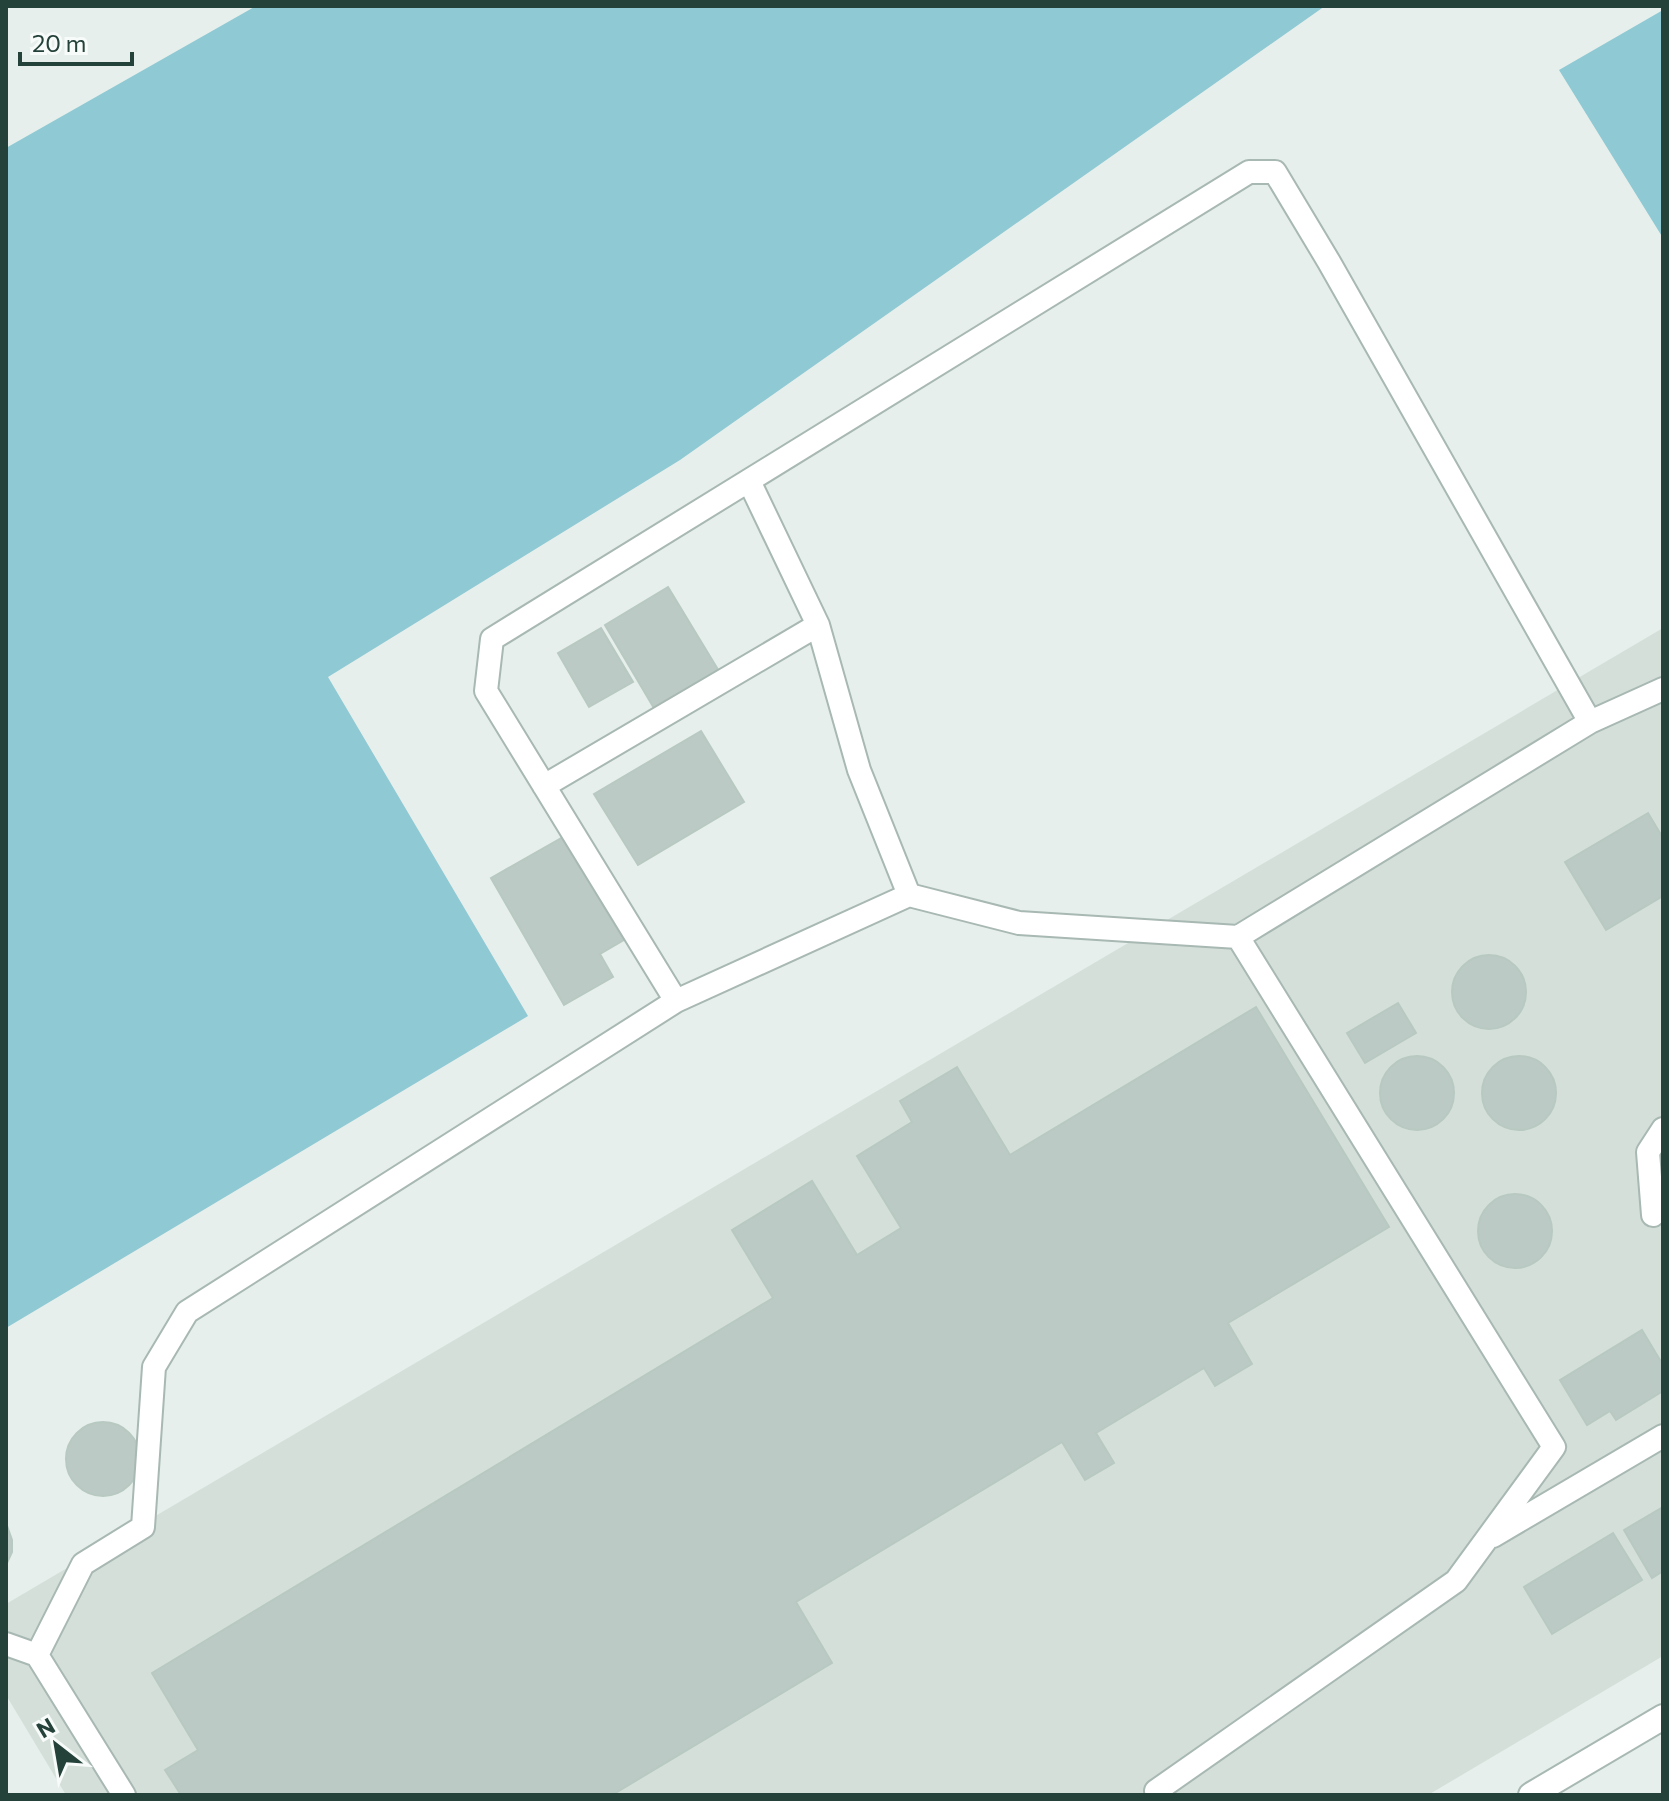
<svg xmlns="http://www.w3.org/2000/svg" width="1669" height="1801" font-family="Commissioner,sans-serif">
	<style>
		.built { fill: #d4dfda }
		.water { fill: #8ec9d4 }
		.building { fill: #bbcac4; stroke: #b8c9c2; stroke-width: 2 }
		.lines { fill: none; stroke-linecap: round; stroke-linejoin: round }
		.lane-casing { stroke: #a8b8b2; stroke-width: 26 }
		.street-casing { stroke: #a8b8b2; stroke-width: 28 }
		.lane { stroke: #fff; stroke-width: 22 }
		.street { stroke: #fff; stroke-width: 24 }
	</style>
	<rect width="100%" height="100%" fill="#e6efeb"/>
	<!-- built -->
	<path class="built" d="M1663,628V1656L1428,1795H66L6,1695V1604Z"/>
	<!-- water -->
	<path class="water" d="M256,6H1325L680,460L328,677L528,1016L6,1328V148Z
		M1663,10V238L1559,70Z"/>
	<!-- building -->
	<path class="building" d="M668,587L720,673L655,710L605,625Z
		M601,628L633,682L589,707L558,653Z
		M701,731L744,802L638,865L594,794Z
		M1648,813L1663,838V896L1606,930L1565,862Z
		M563,837L624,940L600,954L613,977L564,1005L491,878Z
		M1452 992a37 37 0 1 1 74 0a37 37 0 1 1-74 0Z
		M1398,1003L1416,1033L1365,1063L1347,1033Z
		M1256,1007L1389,1227L1228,1323L1252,1364L1215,1386L1204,1368L1096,1433L1114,1463L1085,1480L1062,1442L796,1602L832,1663L612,1795H181L165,1770L198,1750L152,1673L773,1298L732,1230L812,1181L857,1255L901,1228L857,1156L912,1122L900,1101L957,1067L1010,1155Z
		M1380 1093a37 37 0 1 1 74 0a37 37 0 1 1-74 0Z
		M1482 1093a37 37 0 1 1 74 0a37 37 0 1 1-74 0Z
		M1478 1231a37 37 0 1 1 74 0a37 37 0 1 1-74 0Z
		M1642,1330L1663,1365V1391L1616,1420L1610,1411L1587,1425L1560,1380Z
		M66 1459a37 37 0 1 1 74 0a37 37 0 1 1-74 0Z
		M1663,1507V1571L1652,1578L1624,1530Z
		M6,1523L12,1540V1552L6,1565Z
		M1613,1533L1642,1580L1552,1634L1524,1587Z"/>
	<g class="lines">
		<defs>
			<path id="lane" d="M749,481L818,625L859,770L909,895
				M544,786L818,625
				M676,1001L486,691L492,639L1249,172H1275L1329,262L1590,722
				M1653,1215L1648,1152L1663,1129
				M1493,1536L1663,1436
				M6,1644L37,1655L124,1795
				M37,1655L83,1564L143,1527L154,1367L187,1312L676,1001L909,895L1019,923L1238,937L1590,722L1663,689
				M1156,1791L1456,1581L1554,1447L1238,937"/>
			<path id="street" d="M1531,1795L1663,1717"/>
		</defs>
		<!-- lane casing -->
		<use href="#lane" class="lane-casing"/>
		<!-- street casing -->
		<use href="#street" class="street-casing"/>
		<!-- lane -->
		<use href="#lane" class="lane"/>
		<!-- street -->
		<use href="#street" class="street"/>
	</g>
	<!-- border -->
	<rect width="1669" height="1801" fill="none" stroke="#24423a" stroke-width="16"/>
	<!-- north arrow -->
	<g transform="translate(56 1745) rotate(329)" stroke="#f7fbf9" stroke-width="6" paint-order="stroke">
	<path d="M0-6L14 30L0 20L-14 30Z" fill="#24423a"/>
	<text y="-12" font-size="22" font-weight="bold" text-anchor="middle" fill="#24423a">N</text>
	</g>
	<!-- scale -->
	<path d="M20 52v12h112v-12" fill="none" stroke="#24423a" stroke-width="4"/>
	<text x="32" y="52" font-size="24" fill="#24423a" stroke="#f7fbf9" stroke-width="6" paint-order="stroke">20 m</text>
</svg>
